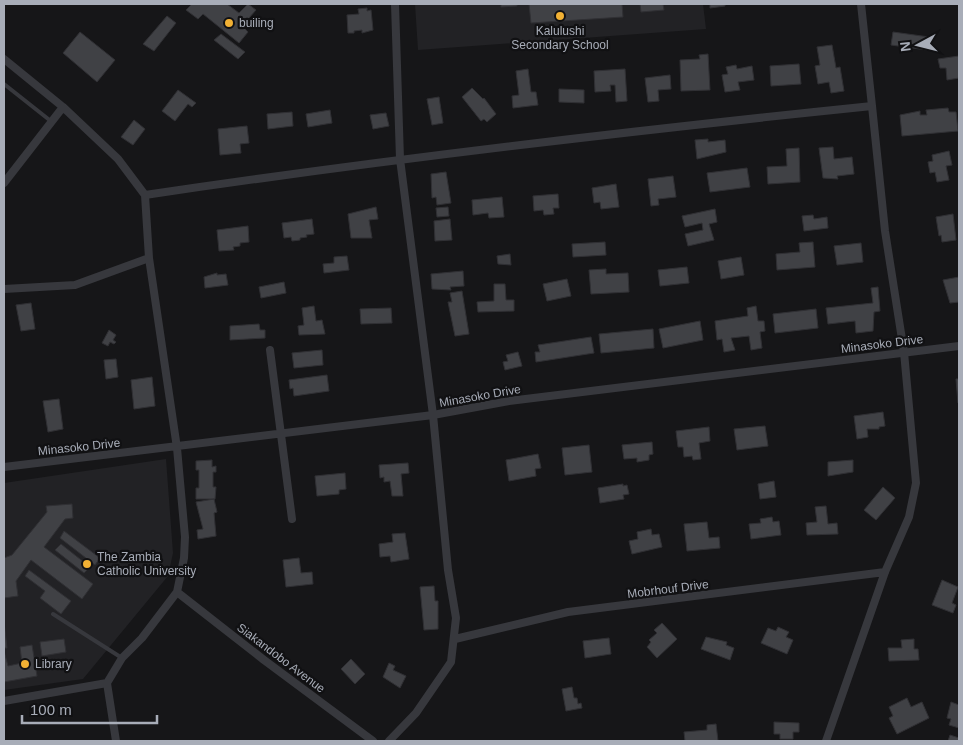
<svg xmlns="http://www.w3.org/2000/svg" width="963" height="745" font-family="Arial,sans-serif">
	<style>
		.built { fill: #222225 }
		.building { fill: #404145; stroke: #303034 }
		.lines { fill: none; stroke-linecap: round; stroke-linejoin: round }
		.service { stroke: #37383d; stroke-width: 4 }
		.minor { stroke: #37383d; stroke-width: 8 }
		.poi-dot { fill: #f2b134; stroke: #111113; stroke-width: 2 }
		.labels { text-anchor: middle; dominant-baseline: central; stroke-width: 4.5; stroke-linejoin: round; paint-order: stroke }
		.poi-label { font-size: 12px; fill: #a8adb8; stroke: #111113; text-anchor: start }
		.street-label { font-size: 12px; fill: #a8adb8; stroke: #111113 }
	</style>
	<rect width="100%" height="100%" fill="#161618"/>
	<!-- built -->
	<path class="built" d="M415,4H703L706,29L418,50Z
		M166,459L173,553L168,576L83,679L4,690V483Z"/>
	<!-- building -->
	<path class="building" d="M192,4H227L239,13L248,4L256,10L242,26L248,32L239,43L203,14L198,19L186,10Z
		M501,4H517V6L501,7Z
		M529,4H622L623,17L531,23Z
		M640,4H663L664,10L641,12Z
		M710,4H725V6L710,8Z
		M367,8V11L371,10L373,30L362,33V30L354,31V33H348L347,15L359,14L358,9Z
		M167,16L176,23L154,51L143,44Z
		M80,32L115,60L97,82L63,53Z
		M893,32L929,37L927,50L891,45Z
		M221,34L245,52L238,59L214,40Z
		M832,45L836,68L840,67L844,91L831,93L829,82L818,84L815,66L820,65L817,47Z
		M708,54L710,90L681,91L680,60L700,59L699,55Z
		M959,56V78L947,80L946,68H940L938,59Z
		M799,64L801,84L771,86L770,66Z
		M736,65L737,69L752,66L754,80L738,82L740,90L725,92L722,75L728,74L726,67Z
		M528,69L531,92H536L538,105L513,108L512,96L519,95L516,71Z
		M625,69L627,101L616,102L615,85H610L611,91L595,92L594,71Z
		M670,75L671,89L658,90L659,101L648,102L645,78Z
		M472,88L483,99L484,98L496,114L487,122L484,119L481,121L462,97Z
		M559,89L584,90V103L559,102Z
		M178,90L196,103L192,107L188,104L175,121L162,111Z
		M439,97L443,123L432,125L427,99Z
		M948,108L949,112H956L958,131L902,136L900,115L920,111V115H927L926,110Z
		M330,110L332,123L308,127L306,114Z
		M292,112L293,126L268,129L267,114Z
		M386,113L389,126L373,129L370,115Z
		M134,120L145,129L133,145L121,137Z
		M247,126L249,143L240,144L241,153L220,155L218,129Z
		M708,139V142L725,140L726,152L697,159L695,140Z
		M833,147L834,159L852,157L854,174L837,176L838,179L823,178L819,148Z
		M799,148L800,182L768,184L767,167L787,166L786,149Z
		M949,151L952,165L946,166L949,180L937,182L935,172L930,173L928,162L933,161L932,155Z
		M747,168L750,187L710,192L707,173Z
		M446,172L451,203L437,205L436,197L432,198L431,174Z
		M673,176L676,197L658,199L659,205L651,206L648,179Z
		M616,184L619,207L601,209L600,202L594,203L592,188Z
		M558,194L559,208H553L554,214L544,215L543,210L534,211L533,196Z
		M502,197L504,217L489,218L488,213L473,215L472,200Z
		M376,207L378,219L369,220L372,238H351L348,214Z
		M448,207L449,216L437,217L436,208Z
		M715,209L717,222L709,224L714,240L688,246L685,234L703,230L702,223L685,227L682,216Z
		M953,214L956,240L942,242L941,235L939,236L936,217Z
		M813,215L814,219L827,217L828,228L804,231L802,216Z
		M312,219L314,234L306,235L307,237L300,238V240L292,241L291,237L284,238L282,223Z
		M450,219L452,240L435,241L434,221Z
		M248,226L249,242L240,243V246L233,247L234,250L219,251L217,230Z
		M605,242L606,255L573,257L572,244Z
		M813,242L815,267L777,270L776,254L800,252L799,243Z
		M861,243L863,262L837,265L834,246Z
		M510,254L511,265L498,264L497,256Z
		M347,256L349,270L324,273L323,264L334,263V257Z
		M741,257L744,275L721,279L718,261Z
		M687,267L689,283L660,286L658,270Z
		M606,269V274L628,273L629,292L591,294L589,270Z
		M463,271L464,286L450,287L451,290L432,289L431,274Z
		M217,273V275L226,274L228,285L205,288L204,277Z
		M959,277V302L950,303L943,280Z
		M567,279L571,296L547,301L543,284Z
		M284,282L286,293L261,298L259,287Z
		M494,284H505L506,300H514V311L478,312L477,302L494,301Z
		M878,287L880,311L874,312L873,331L856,333L855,321L828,324L826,308L873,303L871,288Z
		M462,291L469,334L455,336L448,302H452L450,293Z
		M31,303L35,329L21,331L16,305Z
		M314,306L316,321L322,320L325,334L299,335L298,326L304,325L302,308Z
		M756,306L758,321H764L765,331L760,332L762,348L751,350L749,336L731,338L735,350L724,352L722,339L717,340L715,321L748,316L747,308Z
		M391,308L392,323L361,324L360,309Z
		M816,309L818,328L775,333L773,314Z
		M700,321L703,340L663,348L659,329Z
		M259,324L260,330H265V338L230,340V326Z
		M653,329L654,348L601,353L599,334Z
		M109,330L116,335L113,340L116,342L114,344L110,342L108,346L102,343Z
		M591,337L594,353L536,362L535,352H540L538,345Z
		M322,350L323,365L294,368L292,353Z
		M518,352L522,366L505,370L503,362L508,361L506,355Z
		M116,359L118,377L106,379L104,360Z
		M327,375L329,391L294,396L293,388L290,389L289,380Z
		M152,377L155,406L134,409L131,380Z
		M956,379H959V403H958Z
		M59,399L63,429L48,432L43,401Z
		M883,412L885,426L879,427V429H867L868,437L857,439L854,416Z
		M765,426L768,446L737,450L734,429Z
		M709,427L710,441L699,443L701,459L693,460L692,456L684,457L683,447H678L676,431Z
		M652,442L653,454L649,455V460L637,462V458L624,459L622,445Z
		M589,445L592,472L565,475L562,448Z
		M538,454L541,468L535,469L536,476L509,481L506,460Z
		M212,460V467L216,466V472H213V487H216L215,499H196V488H199V470H196V461Z
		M853,460V472L828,476V462Z
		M408,463L409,473L401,474L403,496H392L390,481L384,482V477L380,478L379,465Z
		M345,473L346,489L339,490V494L317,496L315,476Z
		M774,481L776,497L760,499L758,484Z
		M623,484V486L627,485L629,494L623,495L624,499L600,503L598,488Z
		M883,487L895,498L876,520L864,510Z
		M214,499L217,512L214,513L216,536L198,539L197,530L203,529L196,502Z
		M72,504L73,518L65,519L44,547L93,584L82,599L31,560L16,581L18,596L4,598V558L12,555L47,512L46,506Z
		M826,506L828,524L837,523L838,534L807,535L806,523L817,522L815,507Z
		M772,517L773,522L779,521L781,535L751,539L749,524L761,523L760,519Z
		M707,522L709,538L719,537L720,548L687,551L684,524Z
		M651,529L652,535L659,534L662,547L632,554L629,541L638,539L637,532Z
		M64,531L100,558L95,565L60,538Z
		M405,533L409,559L391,562L390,556L380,557L379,544L393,542L392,534Z
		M61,544L90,567L84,573L55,550Z
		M299,558L301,573L312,572L313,584L286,587L283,560Z
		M29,570L71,601L61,614L40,598L45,591L25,576Z
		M942,580L958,587L952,603L956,605L953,613L932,605Z
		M434,586L435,601H438V629L424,630L420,587Z
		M4,622L7,648H4Z
		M662,623L677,639L657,658L647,647L651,642L649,640L657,633L654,630Z
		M778,627L789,632L786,637L793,640L787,654L761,643L768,628L776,631Z
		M706,637L727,642L726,645L734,648L730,660L701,649Z
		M609,638L611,654L585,658L583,641Z
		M64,639L66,652L42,656L40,642Z
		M914,639V649H918L919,660L889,661L888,648H902L901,640Z
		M32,645L37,676L4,682V651L8,666L22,663L20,647Z
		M351,659L365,674L355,684L341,669Z
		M389,663L395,666L393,670L406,676L400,688L383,677Z
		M572,687L574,698H577L578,704L581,703L582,708L566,711L562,689Z
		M907,698L911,707L922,702L929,718L897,734L889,718L893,716L889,707Z
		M951,702L959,705V728L949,725L951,719L947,718Z
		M774,722L799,723V732H793V739H780V734H774Z
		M716,724L718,741H685L684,732L707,730V725Z
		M950,735L959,738V741H948Z"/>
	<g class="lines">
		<!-- service -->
		<path class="service" d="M4,84L52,122
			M53,614L122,658"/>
		<!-- minor -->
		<path class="minor" d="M861,4L872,106
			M4,59L63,107L118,159L145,195C387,159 629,131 872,106L885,231L904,352L916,483L909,517L885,572L826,741
			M4,183L63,107
			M4,289L75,285L149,258
			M270,350L292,519
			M4,467L433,415L509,401L959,346
			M177,592L264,660L373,741
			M455,639L568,612L885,572
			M107,683L116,741
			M4,701L107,683L122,658L142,638L177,592L184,558L185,537L177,448L149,258L145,195
			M389,741L416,713L451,662L456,618L448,570L433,415L400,159L395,4"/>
	</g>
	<!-- markers -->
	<g class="poi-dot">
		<circle cx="560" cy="16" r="5"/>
		<circle cx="229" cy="23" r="5"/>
		<circle cx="87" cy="564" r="5"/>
		<circle cx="25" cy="664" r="5"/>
	</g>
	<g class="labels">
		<!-- poi labels -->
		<g class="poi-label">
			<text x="239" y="23">builing</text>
			<text x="560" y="31" text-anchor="middle">Kalulushi<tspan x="560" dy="14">Secondary School</tspan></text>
			<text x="97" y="557">The Zambia<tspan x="97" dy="14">Catholic University</tspan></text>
			<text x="35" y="664">Library</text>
		</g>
		<!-- street labels -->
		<g class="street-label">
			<text transform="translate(882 344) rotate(-7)">Minasoko Drive</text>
			<text transform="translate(480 396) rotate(-10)">Minasoko Drive</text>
			<text transform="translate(79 447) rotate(-6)">Minasoko Drive</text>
			<text transform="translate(668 589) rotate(-7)">Mobrhouf Drive</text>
			<text transform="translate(281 658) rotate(37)">Siakandobo Avenue</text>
		</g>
	</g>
	<!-- border -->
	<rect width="963" height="745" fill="none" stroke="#a8adb8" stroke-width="10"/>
	<!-- north arrow -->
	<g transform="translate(918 45) rotate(263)" stroke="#111113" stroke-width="4" paint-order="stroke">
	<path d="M0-4L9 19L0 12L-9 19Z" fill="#a8adb8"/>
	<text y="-8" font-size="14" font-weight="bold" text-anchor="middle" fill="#a8adb8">N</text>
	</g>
	<!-- scale -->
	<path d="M22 715v8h135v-8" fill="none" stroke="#a8adb8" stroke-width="2.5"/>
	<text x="30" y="715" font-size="15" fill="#a8adb8" stroke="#111113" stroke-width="4" paint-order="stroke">100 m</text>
</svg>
